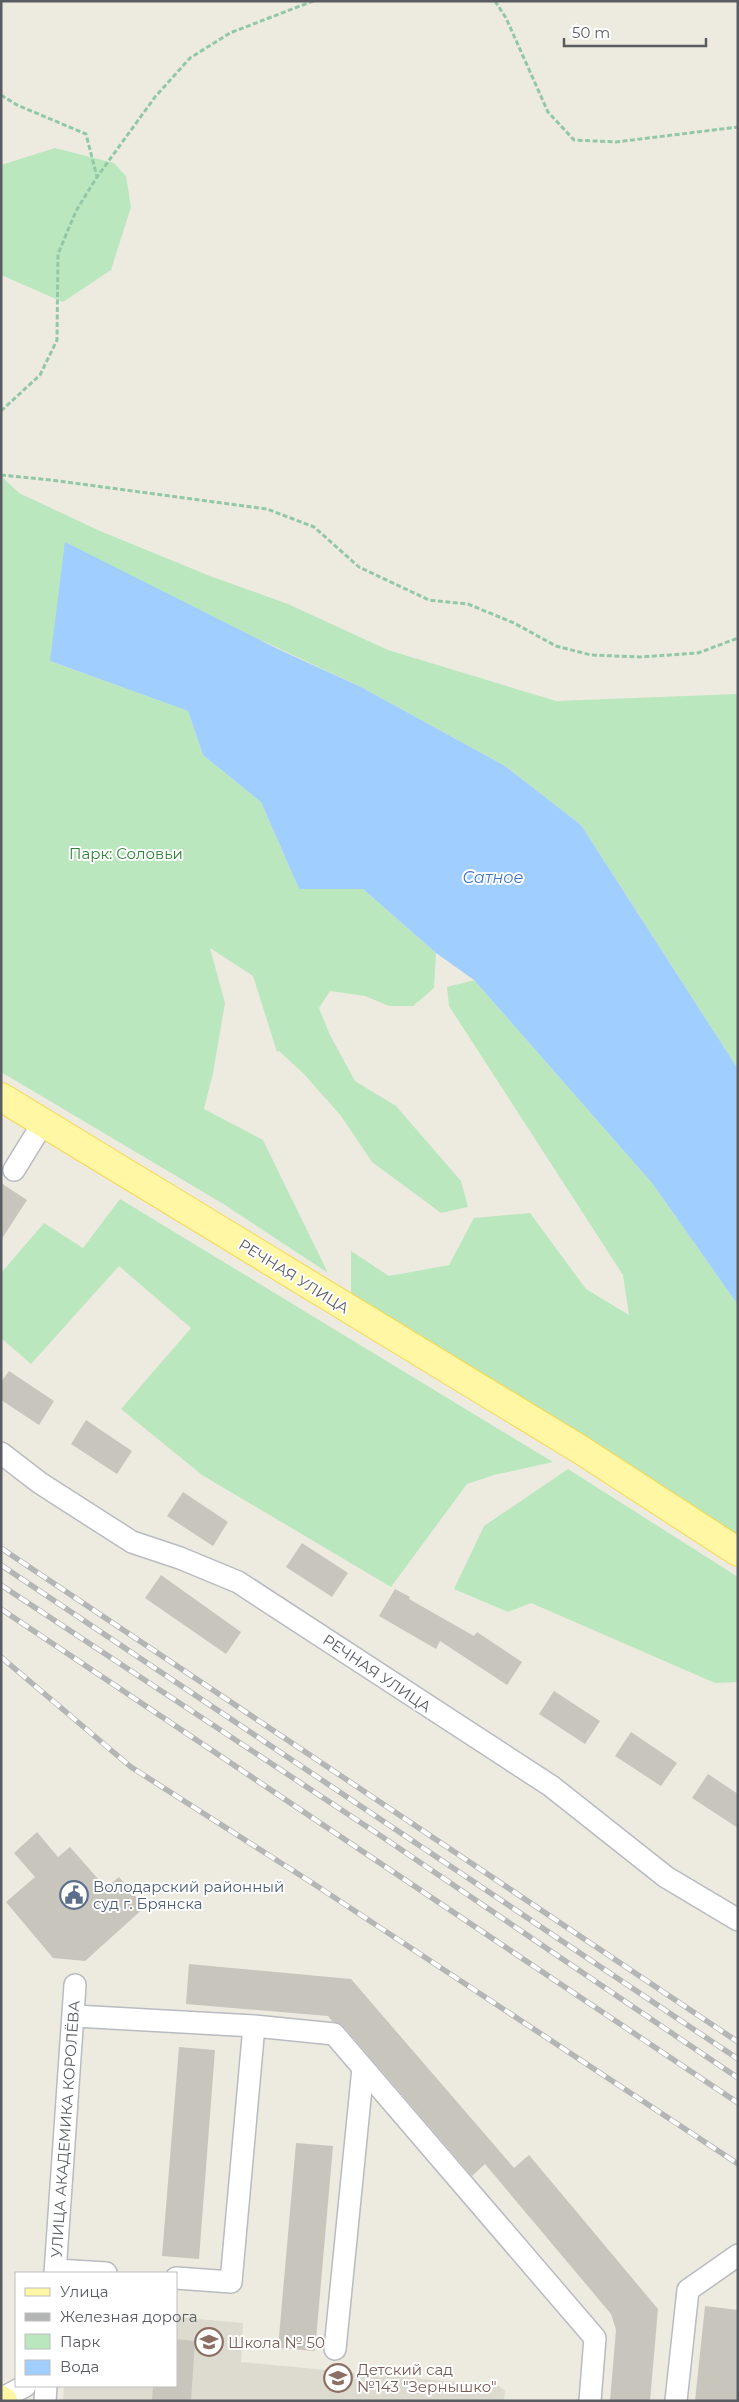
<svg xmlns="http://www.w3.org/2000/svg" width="739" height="2402" font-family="Montserrat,sans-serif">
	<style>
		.education { fill: #dddbcf }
		.green { fill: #bbe7be }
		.water { fill: #9fceff }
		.building { fill: #c8c5bd }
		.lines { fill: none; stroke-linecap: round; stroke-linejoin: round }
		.minor-casing { stroke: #b8bbc0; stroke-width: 24 }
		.major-casing { stroke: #f9d64d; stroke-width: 30 }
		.path { stroke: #93c8a6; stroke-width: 3; stroke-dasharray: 5 2.5; stroke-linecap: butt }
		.minor { stroke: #fff; stroke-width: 21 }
		.major { stroke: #fff7a4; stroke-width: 28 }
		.rail-casing { stroke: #b4b5b5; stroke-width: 5.5 }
		.rail { stroke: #fff; stroke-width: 4; stroke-dasharray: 11; stroke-linecap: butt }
		.labels { text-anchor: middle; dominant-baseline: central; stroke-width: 4; stroke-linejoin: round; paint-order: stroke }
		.park-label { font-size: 15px; fill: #2f843a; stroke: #fff }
		.street-label { font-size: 15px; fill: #595d62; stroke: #fff }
		.service-label { font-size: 15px; fill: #4e5e75; stroke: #fff; text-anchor: start }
		.education-label { font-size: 15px; fill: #785e54; stroke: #fff; text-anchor: start }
		.water-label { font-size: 16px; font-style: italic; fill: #3b75c9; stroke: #fff }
	</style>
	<rect width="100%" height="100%" fill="#edebe0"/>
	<!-- education -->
	<path class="education" d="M176,2317L243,2323L241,2362L499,2386L505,2391L504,2401H63L64,2386H176Z"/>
	<!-- green -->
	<path class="green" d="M55,148L114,163L126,176L131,207L111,270L63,302L1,275V165Z
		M1,476L19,493L100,531L210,576L288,604L388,650L556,701L738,694V1069L581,825L505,766L361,687L263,641L50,661L188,711L203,755L261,802L299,889H363L436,953L434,988L413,1006H389L365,996L330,991L319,1008L330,1035L355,1081L396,1106L461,1181L468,1207L441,1213L372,1162L341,1116L304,1074L279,1051L277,1052L253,976L210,948L225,1003L213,1073L204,1109L263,1140L328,1273L225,1205L1,1072Z
		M474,980L652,1183L738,1305V1541L351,1303V1251L389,1276L449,1265L474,1218L530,1213L586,1289L629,1315L623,1275L449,1006L447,987Z
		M120,1199L553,1462L494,1475L467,1484L391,1587L202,1475L121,1409L191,1328L119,1266L31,1364L1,1338V1273L44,1223L83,1248Z
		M568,1469L738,1577V1682L715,1683L531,1603L508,1612L454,1589L484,1526Z"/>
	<!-- water -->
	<path class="water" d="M65,542L280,650L361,687L505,766L581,825L738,1069V1305L652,1183L474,980L436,953L363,889H299L261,802L203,755L188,711L50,661Z"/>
	<!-- building -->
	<path class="building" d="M1,1183L27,1200L1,1240Z
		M9,1371L54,1401L39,1425L1,1400V1382Z
		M86,1420L132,1451L117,1474L71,1444Z
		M183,1492L228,1522L213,1546L167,1516Z
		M302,1543L348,1573L332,1597L286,1567Z
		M161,1575L241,1632L226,1654L145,1598Z
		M395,1589L410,1597L409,1599L474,1636L477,1632L522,1662L507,1685L440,1641L436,1649L379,1616Z
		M554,1691L600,1721L585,1744L539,1714Z
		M631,1732L677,1763L661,1786L615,1756Z
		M708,1774L738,1794V1828L692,1798Z
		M37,1832L58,1857L70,1847L106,1888L119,1877L145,1907L85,1961L53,1958L6,1902L35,1877L14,1853Z
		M189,1964L351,1979L514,2168L529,2155L658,2309L650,2401H610L616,2330L611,2314L485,2164L472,2176L343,2026L332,2021L328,2016L186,2004Z
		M179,2047L215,2050L199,2259L162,2256Z
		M296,2143L333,2146L315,2351L278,2348Z
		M705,2306L738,2310V2401H695Z
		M176,2339L195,2341L191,2401H152L153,2386H176Z"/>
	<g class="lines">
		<defs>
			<path id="minor" d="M14,1170L43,1123
				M1,1453L40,1483L132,1542L180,1558L238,1582L551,1786L666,1877L738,1920
				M75,2016L254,2026L334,2034L595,2338L590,2401
				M56,2270L106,2273
				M55,2273L75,1985
				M176,2278L231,2282L254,2026
				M335,2349L363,2068
				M1,2399L25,2386
				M45,2401L46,2386
				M676,2401L688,2290L738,2255"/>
			<path id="major" d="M1,1097L581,1450L738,1552
				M1,2400L3,2401"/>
		</defs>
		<!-- minor casing -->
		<use href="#minor" class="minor-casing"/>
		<!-- major casing -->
		<use href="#major" class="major-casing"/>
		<!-- path -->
		<path class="path" d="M495,1L506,18L548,112L574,140L616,142L738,127
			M1,95L17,105L86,134L97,177
			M1,411L40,375L57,340L58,254L76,211L97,177L155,97L190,58L230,33L313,1
			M1,475L51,480L267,509L314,527L359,567L429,600L468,604L514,623L556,646L591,655L640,657L698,653L738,638"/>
		<!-- minor -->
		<use href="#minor" class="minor"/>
		<!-- major -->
		<use href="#major" class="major"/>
		<defs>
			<path id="rail" d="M1,1548L738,2042
				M1,1565L738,2059
				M1,1585L384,1838L738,2078
				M1,1609L738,2103
				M1,1657L131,1767L317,1886L738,2164"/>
		</defs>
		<!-- rail casing -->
		<use href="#rail" class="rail-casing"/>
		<!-- rail -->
		<use href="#rail" class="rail"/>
	</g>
	<!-- icons -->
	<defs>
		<symbol id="civic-ring" viewBox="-11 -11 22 22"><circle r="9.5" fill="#fff" stroke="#5c6f8a" stroke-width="1.5"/><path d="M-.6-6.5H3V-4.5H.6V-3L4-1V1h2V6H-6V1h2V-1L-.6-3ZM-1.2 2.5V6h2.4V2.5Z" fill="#5c6f8a"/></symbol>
		<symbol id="school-ring" viewBox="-11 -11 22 22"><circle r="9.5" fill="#fff" stroke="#8d6e63" stroke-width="1.5"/><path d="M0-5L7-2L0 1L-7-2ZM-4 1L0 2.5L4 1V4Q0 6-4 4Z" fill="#8d6e63"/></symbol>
	</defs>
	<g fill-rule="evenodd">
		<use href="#civic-ring" x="58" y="1879" width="32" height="32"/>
		<use href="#school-ring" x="193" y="2326" width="32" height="32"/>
		<use href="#school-ring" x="322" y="2362" width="32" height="32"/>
	</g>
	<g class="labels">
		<!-- park labels -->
		<g class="park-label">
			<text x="126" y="853">Парк: Соловьи</text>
		</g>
		<!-- street labels -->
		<g class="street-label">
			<text transform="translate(294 1276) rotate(32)">РЕЧНАЯ УЛИЦА</text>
			<text transform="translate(377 1673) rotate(34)">РЕЧНАЯ УЛИЦА</text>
			<text transform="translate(65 2129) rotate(-86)">УЛИЦА АКАДЕМИКА КОРОЛЁВА</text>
		</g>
		<!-- service labels -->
		<g class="service-label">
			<text x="93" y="1886">Володарский районный<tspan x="93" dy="17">суд г. Брянска</tspan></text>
		</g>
		<!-- education labels -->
		<g class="education-label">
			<text x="228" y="2342">Школа № 50</text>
			<text x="357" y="2369">Детский сад<tspan x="357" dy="17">№143 "Зернышко"</tspan></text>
		</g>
		<!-- water labels -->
		<g class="water-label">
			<text x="493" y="877">Сатное</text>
		</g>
	</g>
	<!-- border -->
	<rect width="739" height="2402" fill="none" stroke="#595d62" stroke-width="5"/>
	<!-- legend -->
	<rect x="15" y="2272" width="162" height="115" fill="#ffffff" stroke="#bdbec0"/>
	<rect x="25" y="2288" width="25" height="8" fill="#fff7a4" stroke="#bdbec0"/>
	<text x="60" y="2297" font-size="15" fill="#595d62">Улица</text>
	<rect x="25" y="2313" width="25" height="8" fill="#b4b5b5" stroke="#bdbec0"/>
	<text x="60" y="2322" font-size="15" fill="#595d62">Железная дорога</text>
	<rect x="25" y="2334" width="25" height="15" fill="#bbe7be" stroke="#bdbec0"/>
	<text x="60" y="2347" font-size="15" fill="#595d62">Парк</text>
	<rect x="25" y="2360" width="25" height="15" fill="#9fceff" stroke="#bdbec0"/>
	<text x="60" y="2372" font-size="15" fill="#595d62">Вода</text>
	<!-- scale -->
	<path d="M564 38v8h142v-8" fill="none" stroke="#595d62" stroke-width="2.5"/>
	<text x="572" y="38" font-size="15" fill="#595d62" stroke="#ffffff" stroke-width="4" paint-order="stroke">50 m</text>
</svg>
